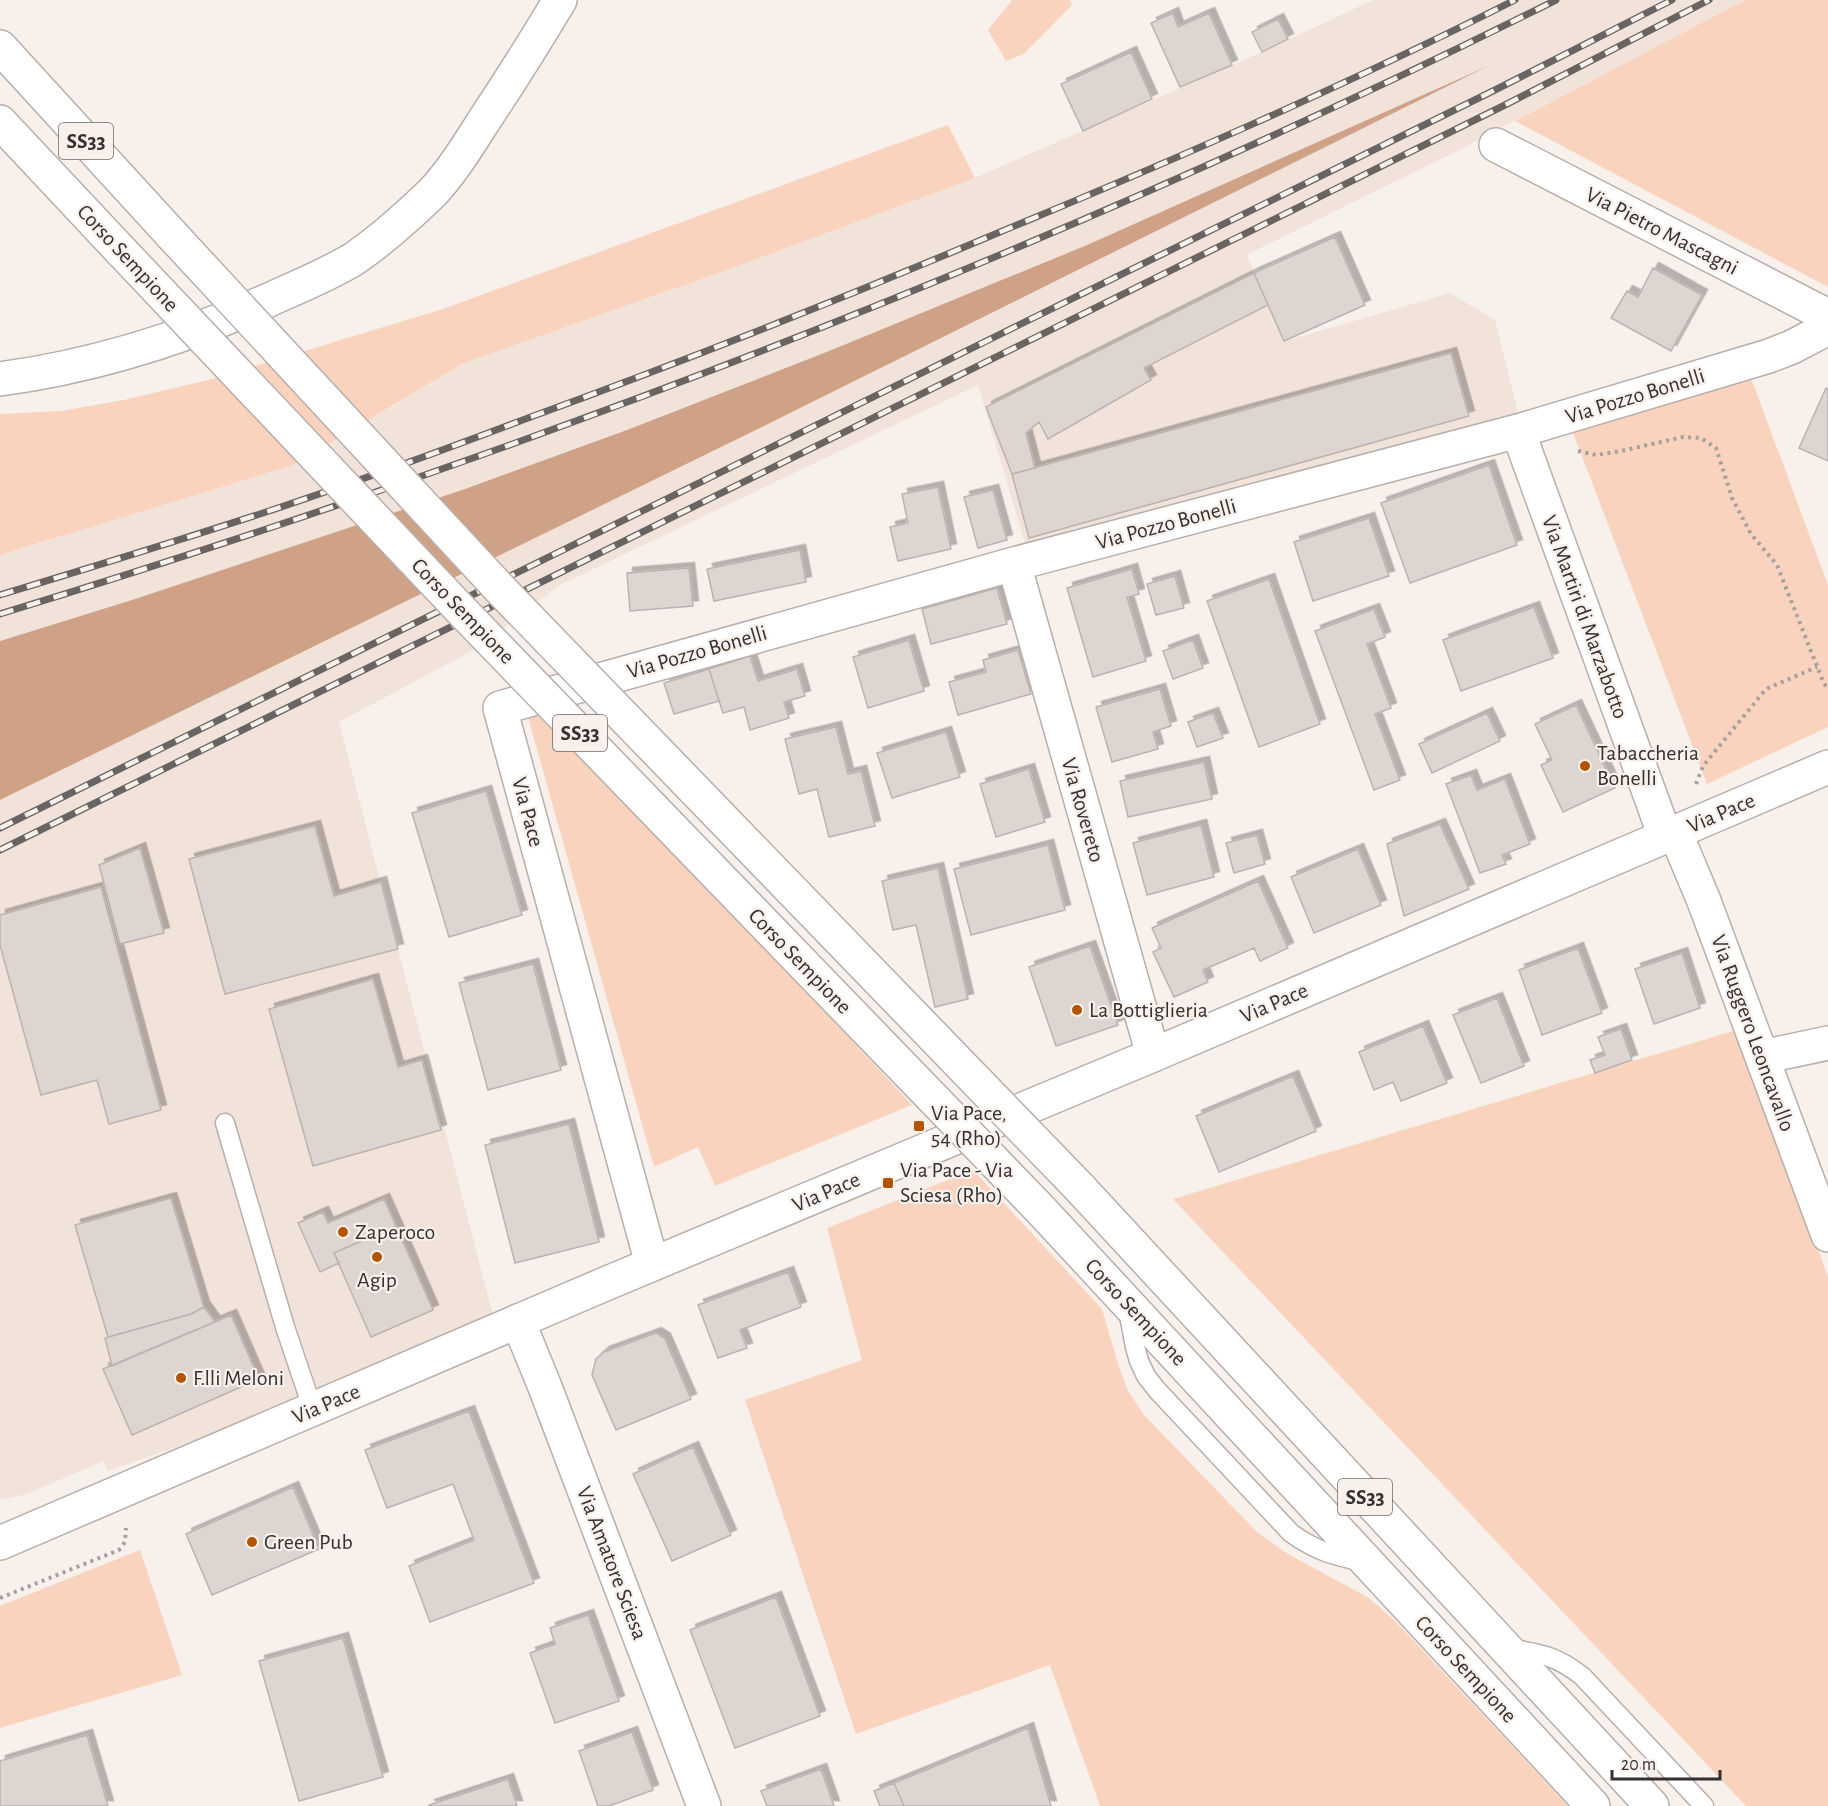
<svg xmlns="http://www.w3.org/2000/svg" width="1828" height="1806" font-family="'Alegreya Sans',sans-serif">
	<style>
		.built { fill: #f2e3da }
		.green { fill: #f9d3be }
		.forest { fill: #cfa287 }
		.building { fill: #ded5d1; stroke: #bbb3af; stroke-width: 1.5; filter: url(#shadow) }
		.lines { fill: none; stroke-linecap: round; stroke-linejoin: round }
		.service-casing { stroke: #b7afab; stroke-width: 21 }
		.minor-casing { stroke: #b7afab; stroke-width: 36 }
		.tertiary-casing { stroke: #b7afab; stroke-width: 36 }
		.secondary-casing { stroke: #b7afab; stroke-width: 36 }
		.trunk-casing { stroke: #b7afab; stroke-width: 36 }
		.path { stroke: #a6a09c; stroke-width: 4; stroke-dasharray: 3 4.5; stroke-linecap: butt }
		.service { stroke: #fff; stroke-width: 18 }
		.minor { stroke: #fff; stroke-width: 33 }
		.tertiary { stroke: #fff; stroke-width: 33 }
		.secondary { stroke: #fff; stroke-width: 33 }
		.trunk { stroke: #fff; stroke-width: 33 }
		.rail-casing { stroke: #696462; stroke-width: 7 }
		.rail { stroke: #f8f0eb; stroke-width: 4.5; stroke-dasharray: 14; stroke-linecap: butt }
		.trunk-bridge-casing { stroke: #b7afab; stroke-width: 36; stroke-linecap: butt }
		.trunk-bridge { stroke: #fff; stroke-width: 33 }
		.poi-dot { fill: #b35500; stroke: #f8f0eb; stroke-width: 2 }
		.labels { text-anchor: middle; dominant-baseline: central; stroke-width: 4.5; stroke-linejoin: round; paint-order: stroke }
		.shield { fill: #f8f0eb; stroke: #6f6a68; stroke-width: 1.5 }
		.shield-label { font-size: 21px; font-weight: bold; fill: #343130 }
		.street-label { font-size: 22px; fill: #343130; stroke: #f8f0eb }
		.poi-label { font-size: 22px; fill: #343130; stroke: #f8f0eb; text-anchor: start }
	</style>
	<defs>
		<filter id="shadow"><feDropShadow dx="5.5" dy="-5.5" stdDeviation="0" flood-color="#0004"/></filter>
	</defs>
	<rect width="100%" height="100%" fill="#f8f0eb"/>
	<!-- built -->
	<path class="built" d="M1373,0H1745L1459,150L1246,255L1285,341L1450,293L1495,320L1519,417L1028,553L978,385L558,586L479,647L339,722L495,1323L327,1395L107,1471L104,1461L27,1494L0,1500V800L766,425L1469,75L1087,245L834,349L627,430L465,489L135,599L0,641V555L51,540L390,408L464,363L727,270L975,178L1262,52Z"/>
	<!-- green -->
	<path class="green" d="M1012,0H1070L1072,5L1024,54L1006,61L988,30Z
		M1745,0H1828V287L1515,121Z
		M948,125L975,178L727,270L464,363L293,465L0,555V414L61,411L124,400L212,379L443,309Z
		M1751,378L1828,585V727L1707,784L1572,430Z
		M546,712L912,1105L715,1186L698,1147L654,1167L528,717Z
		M1740,1029L1828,1277V1806H1746L1173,1199Z
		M973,1170L1102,1309L1118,1364L1128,1391L1144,1415L1257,1532L1288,1554L1369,1598L1397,1623L1568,1806H1100L1050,1665L856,1734L745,1400L862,1360L827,1228Z
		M140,1550L182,1675L0,1728V1606Z"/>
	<!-- forest -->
	<path class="forest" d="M1488,66L766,425L0,800V641L135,599L465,489L627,430L834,349L1087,245Z"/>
	<!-- building -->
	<path class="building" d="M1173,13L1178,27L1209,13L1232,65L1180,87L1151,23Z
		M1278,19L1288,39L1262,52L1252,32Z
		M1131,52L1152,99L1083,131L1061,84Z
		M1335,237L1365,305L1284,341L1254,273Z
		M1653,268L1702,295L1671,351L1611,318L1627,291L1638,297Z
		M1254,273L1268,305L1144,368L1151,380L1048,439L1039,422L1026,433L1035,468L1012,474L986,407Z
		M1451,353L1469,416L1029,538L1012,474Z
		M1826,388L1828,389V461L1799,448Z
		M1489,465L1517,545L1410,583L1381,503Z
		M938,487L951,549L898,561L890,527L908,523L902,494Z
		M993,490L1007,540L978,548L964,497Z
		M1369,518L1389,576L1313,601L1294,542Z
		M800,550L806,582L714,601L707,569Z
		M689,568L693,606L630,611L627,573Z
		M1132,569L1139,594L1127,597L1146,661L1093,677L1067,588Z
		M1175,576L1184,608L1156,615L1147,584Z
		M1269,579L1320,724L1259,747L1207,601Z
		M997,588L1007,624L931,644L922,609Z
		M1534,607L1553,658L1461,691L1443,640Z
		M1374,609L1385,637L1367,644L1391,708L1375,714L1400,780L1374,790L1315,631Z
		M909,640L924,691L868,708L853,657Z
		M1193,640L1203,668L1173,679L1163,651Z
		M1018,650L1031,694L958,715L949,682L986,672L983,660Z
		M750,656L758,681L797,669L805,696L784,702L789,718L750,730L744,707L723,713L709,669Z
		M709,669L719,701L674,714L664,683Z
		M1160,689L1171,726L1153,732L1158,749L1112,762L1096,707Z
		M1576,705L1615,788L1563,812L1541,765L1552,760L1535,724Z
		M1213,713L1223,738L1197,747L1188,722Z
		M1487,713L1500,741L1432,773L1419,744Z
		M836,727L848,774L861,771L875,826L829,837L817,789L799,794L785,739Z
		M946,732L960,777L892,798L877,753Z
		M1204,762L1212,799L1128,817L1120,781Z
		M1029,769L1045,822L996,837L980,784Z
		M1471,775L1477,790L1505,779L1530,844L1502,855L1506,864L1480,873L1446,784Z
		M486,791L522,915L449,937L412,813Z
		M1440,824L1469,889L1404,916L1387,844Z
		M1201,825L1214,877L1147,895L1133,843Z
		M315,826L334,896L381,882L398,949L225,994L189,859Z
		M1257,835L1265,864L1234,873L1226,843Z
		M1048,845L1065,910L971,935L954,869Z
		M140,848L164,933L120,944L99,865Z
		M1358,849L1381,905L1314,933L1291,877Z
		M938,868L968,999L935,1007L916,925L893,930L882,881Z
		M1258,881L1288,948L1260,961L1254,948L1203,970L1208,982L1174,997L1153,952L1161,948L1152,928Z
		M101,887L161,1110L109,1124L97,1080L41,1095L0,945V915Z
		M1090,946L1118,1025L1056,1046L1029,967Z
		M1578,948L1602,1013L1542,1035L1519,970Z
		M1682,953L1700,1008L1654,1024L1635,969Z
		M533,964L561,1070L488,1090L459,983Z
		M373,979L398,1067L422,1060L441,1130L313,1166L269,1009Z
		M1497,998L1524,1066L1481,1083L1453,1015Z
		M1423,1026L1447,1083L1401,1101L1393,1082L1374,1090L1359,1052Z
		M1621,1029L1632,1060L1595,1073L1590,1060L1605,1055L1598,1037Z
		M1293,1076L1316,1131L1219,1172L1196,1116Z
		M569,1124L599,1242L515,1263L485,1145Z
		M171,1198L204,1307L191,1314L108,1337L75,1225Z
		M384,1199L396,1226L334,1253L339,1263L320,1272L298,1223L323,1212L328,1223Z
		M396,1226L433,1310L371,1337L334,1253Z
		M788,1272L801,1307L740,1330L747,1348L718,1358L698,1305Z
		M204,1307L215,1322L112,1366L105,1338L191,1314Z
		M231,1315L259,1379L132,1435L103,1369Z
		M656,1333L665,1339L691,1399L616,1430L592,1375L596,1359L604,1352Z
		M469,1411L534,1583L430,1622L409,1566L474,1540L453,1484L387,1508L365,1450Z
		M693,1447L731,1535L672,1561L633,1474Z
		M293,1487L319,1549L212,1595L186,1534Z
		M776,1597L820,1716L735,1748L690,1630Z
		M588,1615L619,1701L555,1723L530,1653L555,1644L550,1628Z
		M343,1638L383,1777L299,1801L259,1661Z
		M1028,1728L1051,1806H904L894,1783Z
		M632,1732L653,1790L609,1806H598L579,1751Z
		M87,1735L108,1806H0V1761Z
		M821,1769L834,1806H767L761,1791Z
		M508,1779L517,1806H430L429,1805Z
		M894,1783L904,1806H880L874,1791Z"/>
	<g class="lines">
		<defs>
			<path id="service" d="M225,1123L285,1327L313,1410
				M1128,1310L1135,1347L1139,1361L1146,1376L1157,1390L1291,1533C1316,1551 1334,1556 1364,1562
				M1508,1648C1541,1654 1555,1655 1582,1676L1704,1806"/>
			<path id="minor" d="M1496,145L1828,316
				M1518,431L1665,836
				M1014,564L1153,1055
				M1675,832L1704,901L1828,1235
				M1762,1057L1828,1043
				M652,1264L500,708L1014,564L1518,431L1769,356L1792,347L1828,328
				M518,1321L545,1387L704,1806"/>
			<path id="tertiary" d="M0,1543L605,1284L1153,1055L1828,767"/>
			<path id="secondary" d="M0,379C97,366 193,335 282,294C305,284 330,273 352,260C381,241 407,217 432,193C452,172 469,144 485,119C511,80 536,40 560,0"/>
			<path id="trunk" d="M0,47L172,235
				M0,122L124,254
				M1079,1187L1652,1806
				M1040,1209L1593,1806"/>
		</defs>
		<!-- service casing -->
		<use href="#service" class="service-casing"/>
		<!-- minor casing -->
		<use href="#minor" class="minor-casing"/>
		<!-- tertiary casing -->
		<use href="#tertiary" class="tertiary-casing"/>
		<!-- secondary casing -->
		<use href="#secondary" class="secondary-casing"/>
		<!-- trunk casing -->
		<use href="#trunk" class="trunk-casing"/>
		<!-- path -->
		<path class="path" d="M1578,451L1596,455L1621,451L1683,437L1701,438L1716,448L1732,498L1751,534L1777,565L1824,684L1828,688
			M1696,784L1703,766L1766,689L1817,667
			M0,1598L119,1550L125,1542L126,1528"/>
		<!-- service -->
		<use href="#service" class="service"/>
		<!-- minor -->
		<use href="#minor" class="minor"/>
		<!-- tertiary -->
		<use href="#tertiary" class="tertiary"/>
		<!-- secondary -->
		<use href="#secondary" class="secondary"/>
		<!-- trunk -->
		<use href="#trunk" class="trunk"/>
		<defs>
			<path id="rail" d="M0,595C89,568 177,541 266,512C354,483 441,451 528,418C687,360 844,298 1000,232C1174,160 1347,85 1515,0
				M0,614C533,451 1057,250 1556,0
				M0,828L1499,88L1672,0
				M0,850L1507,104L1709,0"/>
		</defs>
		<!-- rail casing -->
		<use href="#rail" class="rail-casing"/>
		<!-- rail -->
		<use href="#rail" class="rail"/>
		<defs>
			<path id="trunk-bridge" d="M172,235L502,591L1079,1187
				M124,254L460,609L1040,1209"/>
		</defs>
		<!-- trunk-bridge casing -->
		<use href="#trunk-bridge" class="trunk-bridge-casing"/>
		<!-- trunk-bridge -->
		<use href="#trunk-bridge" class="trunk-bridge"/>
	</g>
	<!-- markers -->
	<g class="poi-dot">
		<circle cx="1585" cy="766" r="6"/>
		<circle cx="1077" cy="1010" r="6"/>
		<rect x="913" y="1120" width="12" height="12" rx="3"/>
		<rect x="882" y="1177" width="12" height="12" rx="3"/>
		<circle cx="343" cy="1232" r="6"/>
		<circle cx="377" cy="1257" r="6"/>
		<circle cx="181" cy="1378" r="6"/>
		<circle cx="252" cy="1542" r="6"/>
	</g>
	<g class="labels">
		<!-- shield labels -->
		<g class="shield">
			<rect x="59" y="123" width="54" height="36" rx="4.5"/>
			<rect x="553" y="715" width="54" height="36" rx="4.5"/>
			<rect x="1338" y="1479" width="54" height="36" rx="4.5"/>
		</g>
		<g class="shield-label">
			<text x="86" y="141">SS33</text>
			<text x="580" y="733">SS33</text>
			<text x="1365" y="1497">SS33</text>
		</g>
		<!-- street labels -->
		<g class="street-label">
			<text transform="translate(1662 231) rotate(27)">Via Pietro Mascagni</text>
			<text transform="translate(128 258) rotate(47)">Corso Sempione</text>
			<text transform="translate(1635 396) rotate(-17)">Via Pozzo Bonelli</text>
			<text transform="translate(1166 524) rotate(-15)">Via Pozzo Bonelli</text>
			<text transform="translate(463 611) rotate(46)">Corso Sempione</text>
			<text transform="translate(1585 617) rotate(70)">Via Martiri di Marzabotto</text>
			<text transform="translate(697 652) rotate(-16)">Via Pozzo Bonelli</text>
			<text transform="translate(1083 810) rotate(74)">Via Rovereto</text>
			<text transform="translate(528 812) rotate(75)">Via Pace</text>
			<text transform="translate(1721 813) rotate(-23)">Via Pace</text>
			<text transform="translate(800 961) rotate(46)">Corso Sempione</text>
			<text transform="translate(1274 1003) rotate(-23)">Via Pace</text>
			<text transform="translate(1753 1033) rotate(70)">Via Ruggero Leoncavallo</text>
			<text transform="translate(826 1192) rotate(-23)">Via Pace</text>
			<text transform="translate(1136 1312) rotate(47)">Corso Sempione</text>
			<text transform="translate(326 1404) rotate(-23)">Via Pace</text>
			<text transform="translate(612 1563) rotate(69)">Via Amatore Sciesa</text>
			<text transform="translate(1466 1669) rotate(47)">Corso Sempione</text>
		</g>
		<!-- poi labels -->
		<g class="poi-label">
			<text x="1597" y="753">Tabaccheria<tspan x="1597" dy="25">Bonelli</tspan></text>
			<text x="1089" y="1010">La Bottiglieria</text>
			<text x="931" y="1113">Via Pace,<tspan x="931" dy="25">54 (Rho)</tspan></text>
			<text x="900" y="1170">Via Pace - Via<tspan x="900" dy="25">Sciesa (Rho)</tspan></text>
			<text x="355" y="1232">Zaperoco</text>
			<text x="377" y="1280" text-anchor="middle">Agip</text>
			<text x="193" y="1378">F.lli Meloni</text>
			<text x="264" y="1542">Green Pub</text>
		</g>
	</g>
	<!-- scale -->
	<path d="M1612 1770v9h108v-9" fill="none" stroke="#343130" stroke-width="3"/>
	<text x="1621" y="1770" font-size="18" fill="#343130" stroke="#f8f0eb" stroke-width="4.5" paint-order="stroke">20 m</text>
</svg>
